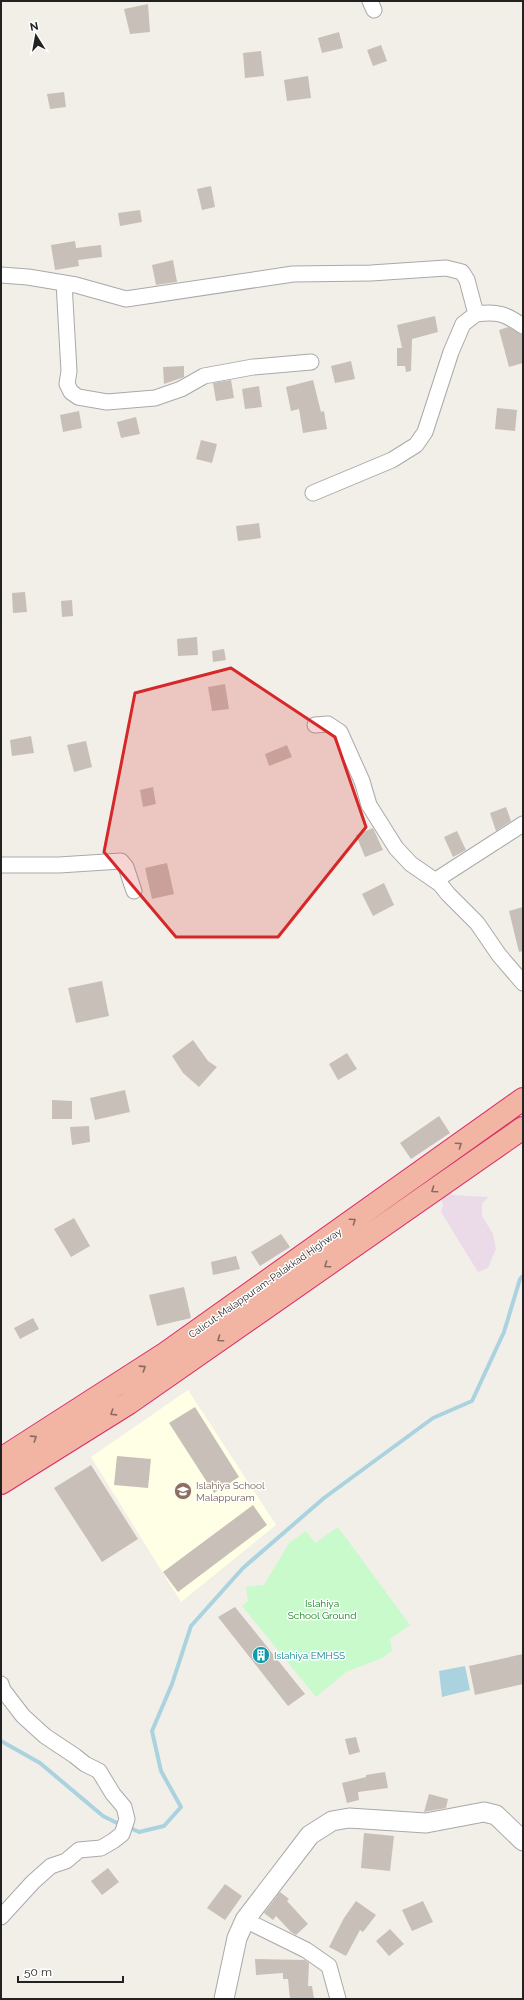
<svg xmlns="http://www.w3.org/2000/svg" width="524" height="2000" font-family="Raleway,sans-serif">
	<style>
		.industrial { fill: #ebdbe8 }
		.education { fill: #ffffe5 }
		.park { fill: #c8facc }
		.water { fill: #aad3df }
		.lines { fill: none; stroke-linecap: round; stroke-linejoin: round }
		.stream { stroke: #aad3df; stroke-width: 4 }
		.building { fill: #c7bfb8 }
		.minor-casing { stroke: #a9a9a9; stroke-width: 17 }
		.tertiary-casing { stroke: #a9a9a9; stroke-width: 21 }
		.trunk-casing { stroke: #dc2a67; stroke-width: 24 }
		.minor { stroke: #fff; stroke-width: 15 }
		.tertiary { stroke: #fff; stroke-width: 19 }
		.trunk { stroke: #f2b4a3; stroke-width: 22 }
		.oneway { stroke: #8a6b62 }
		.marked { fill: #d62828; fill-opacity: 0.2; stroke: #d62828; stroke-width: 3; stroke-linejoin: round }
		.labels { text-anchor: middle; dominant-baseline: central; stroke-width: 3; stroke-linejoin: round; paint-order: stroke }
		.street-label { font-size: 10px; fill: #222; stroke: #fff }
		.education-label { font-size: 10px; fill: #785e54; stroke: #fff; text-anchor: start }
		.park-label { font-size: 10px; fill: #0c8416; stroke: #fff }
		.culture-label { font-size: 10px; fill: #0d838f; stroke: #fff; text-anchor: start }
	</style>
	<rect width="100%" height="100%" fill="#f2efe9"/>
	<!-- industrial -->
	<path class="industrial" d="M447,1188L453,1195L489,1197L482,1203V1216L493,1234L496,1249L488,1268L478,1272L441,1212L443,1204L437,1193Z"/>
	<!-- education -->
	<path class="education" d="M188,1390L276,1525L181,1602L91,1457Z"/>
	<!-- park -->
	<path class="park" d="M338,1527L410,1625L390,1639L392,1651L382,1658L346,1672L316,1697L242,1606L248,1601L246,1587L264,1585L289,1543L306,1531L315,1543Z"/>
	<!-- water -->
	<path class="water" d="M465,1666L470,1690L442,1697L439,1671Z"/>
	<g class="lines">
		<!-- stream -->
		<path class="stream" d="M1,1741L40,1763L103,1816L121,1825
			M128,1827L139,1832L164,1826L181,1807L161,1771L152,1731L172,1684L191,1626L243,1568L324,1498L433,1418L472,1401L504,1332L520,1279L523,1276"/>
	</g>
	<!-- building -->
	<path class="building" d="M148,4L150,32L130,34L124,9Z
		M339,32L343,48L322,53L318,38Z
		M381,45L387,61L373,66L367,50Z
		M261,51L264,76L245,78L243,53Z
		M308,76L311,98L287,101L284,80Z
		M64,92L66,107L50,109L47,94Z
		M211,186L215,207L202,210L197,189Z
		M140,210L142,222L120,226L118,213Z
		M75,241L76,248L101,245L102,257L78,260L79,266L55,270L51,245Z
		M173,260L177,282L156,285L152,265Z
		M435,316L438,332L412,339L411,371L406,372L405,366H397V348H402L397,325Z
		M508,327L523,335V363L509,367L499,330Z
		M351,361L355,379L335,383L331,366Z
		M184,366V377L164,384L163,367Z
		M231,380L234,398L216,401L213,383Z
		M313,380L321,412L324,411L327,429L303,433L299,409L291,411L286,387Z
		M259,386L262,407L245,409L242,389Z
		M497,408L517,410L515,431L495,429Z
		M79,411L82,428L63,432L60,415Z
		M136,417L140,434L121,438L117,422Z
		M201,440L217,444L212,463L196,459Z
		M259,523L261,538L238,541L236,526Z
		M25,592L27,612L13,613L12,593Z
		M72,600L73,616L62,617L61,601Z
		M197,637L198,655L178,656L177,639Z
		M224,649L226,660L213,662L212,651Z
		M225,684L229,709L212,711L208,687Z
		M31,736L34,753L12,756L10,740Z
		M86,741L92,767L74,772L67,745Z
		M287,745L292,757L269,766L265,754Z
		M153,787L156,804L143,807L140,790Z
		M506,807L511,821L496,831L490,813Z
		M373,828L383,850L365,857L356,835Z
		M457,831L466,850L453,857L444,837Z
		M167,863L174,894L152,899L145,868Z
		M384,883L394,905L373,916L362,894Z
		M523,907V951L519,952L509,911Z
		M102,981L109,1016L76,1023L68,988Z
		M193,1040L208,1061L217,1067L199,1087L183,1073L172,1056Z
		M347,1053L357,1069L338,1080L329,1064Z
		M125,1090L130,1112L95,1120L90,1098Z
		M52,1100L72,1101V1119H52Z
		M439,1116L450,1133L411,1159L400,1143Z
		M89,1126L90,1142L72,1145L70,1127Z
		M74,1218L90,1246L71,1257L54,1229Z
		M281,1234L290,1247L260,1266L251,1252Z
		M236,1256L240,1269L213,1275L211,1262Z
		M184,1287L191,1318L157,1326L149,1295Z
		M33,1318L39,1329L20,1339L14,1328Z
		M195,1407L239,1477L214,1493L169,1423Z
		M117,1456L151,1459L148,1488L114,1485Z
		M91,1465L138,1539L102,1562L54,1488Z
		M253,1505L267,1525L178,1592L163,1572Z
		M235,1607L305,1694L288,1706L218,1617Z
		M523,1654V1684L475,1695L469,1666Z
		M356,1737L360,1752L349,1755L345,1739Z
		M385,1772L388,1788L358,1792L359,1800L347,1803L342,1783L366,1777V1775Z
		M429,1794L448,1799L446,1808L424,1812Z
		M364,1833L394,1836L390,1871L361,1868Z
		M108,1868L119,1882L102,1895L91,1881Z
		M225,1884L242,1896L225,1920L207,1908Z
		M280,1892L289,1899L287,1901L308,1924L296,1935L291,1932L276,1916L273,1920L264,1913Z
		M356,1901L376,1915L363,1932L360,1930L346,1956L329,1947L344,1918Z
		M423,1901L433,1922L412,1931L402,1910Z
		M390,1929L404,1944L389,1956L376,1941Z
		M255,1959L305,1960L309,1963L308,1986H312L314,1999H290L288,1979H283V1973L256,1975Z"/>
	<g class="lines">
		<defs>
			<path id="minor" d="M370,1L374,10
				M1,275L28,277L76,285L126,299L293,274L371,273L446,268L462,272L467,280L476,314C498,311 505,314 523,326
				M64,283L69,371L67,384L71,392L78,397L107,402L155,398L181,389L204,376L253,367L311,362
				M313,493L392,460L416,445L425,432L451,352L463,324L476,314
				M315,725L328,724L340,732L362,781L369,805L396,848L411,864L440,884L448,894L477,923L499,955L523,983
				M1,865H59L121,861L126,867L134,891
				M436,880L523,824
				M1,1684L3,1690L23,1716L45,1736L75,1756L85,1764L99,1771L113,1794L124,1807L127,1819L122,1834L113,1841L101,1848L79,1850L66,1861L51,1866L33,1882L1,1917
				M245,1920L306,1950L329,1966L338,1999"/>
			<path id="tertiary" d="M224,1999L237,1938L245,1920L310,1835L332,1821L349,1818L426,1823L484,1812L496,1815L523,1841"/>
			<path id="trunk" d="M1,1459L166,1353L523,1099
				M1,1483L129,1403L523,1128"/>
		</defs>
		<!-- minor casing -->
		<use href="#minor" class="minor-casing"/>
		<!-- tertiary casing -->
		<use href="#tertiary" class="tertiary-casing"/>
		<!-- trunk casing -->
		<use href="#trunk" class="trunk-casing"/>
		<!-- minor -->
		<use href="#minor" class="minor"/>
		<!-- tertiary -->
		<use href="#tertiary" class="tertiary"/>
		<!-- trunk -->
		<use href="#trunk" class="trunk"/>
	</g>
	<!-- one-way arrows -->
	<defs><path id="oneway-chevron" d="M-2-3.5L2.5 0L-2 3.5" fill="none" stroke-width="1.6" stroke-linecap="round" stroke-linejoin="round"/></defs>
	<g class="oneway">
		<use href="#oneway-chevron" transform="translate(459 1145) rotate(-35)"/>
		<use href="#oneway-chevron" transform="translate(434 1190) rotate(145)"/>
		<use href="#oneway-chevron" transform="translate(353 1221) rotate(-35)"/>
		<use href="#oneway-chevron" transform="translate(327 1265) rotate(145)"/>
		<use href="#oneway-chevron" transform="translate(220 1339) rotate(145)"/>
		<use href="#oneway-chevron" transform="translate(143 1368) rotate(-33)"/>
		<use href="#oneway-chevron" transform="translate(113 1413) rotate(148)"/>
		<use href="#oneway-chevron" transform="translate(34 1438) rotate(-33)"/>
	</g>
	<!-- marked area -->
	<path class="marked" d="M231,668L335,737L366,827L278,937H176L104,852L135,693Z"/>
	<!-- icons -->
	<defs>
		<symbol id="school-disc" viewBox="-11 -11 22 22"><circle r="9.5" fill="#8d6e63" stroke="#fff"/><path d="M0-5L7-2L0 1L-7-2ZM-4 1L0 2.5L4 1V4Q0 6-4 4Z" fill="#fff"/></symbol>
		<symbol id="building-disc" viewBox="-11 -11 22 22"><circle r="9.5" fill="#0f9aa8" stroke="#fff"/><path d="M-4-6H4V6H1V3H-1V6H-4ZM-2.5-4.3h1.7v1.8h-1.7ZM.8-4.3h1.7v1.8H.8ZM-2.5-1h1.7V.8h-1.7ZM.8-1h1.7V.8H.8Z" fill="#fff"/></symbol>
	</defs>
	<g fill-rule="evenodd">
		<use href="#school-disc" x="173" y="1481" width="20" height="20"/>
		<use href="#building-disc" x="251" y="1645" width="20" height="20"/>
	</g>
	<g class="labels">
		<!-- street labels -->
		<g class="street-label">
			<text transform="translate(265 1283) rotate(-35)">Calicut-Malappuram-Palakkad Highway</text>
		</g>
		<!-- education labels -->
		<g class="education-label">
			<text x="196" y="1485">Islahiya School<tspan x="196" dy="12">Malappuram</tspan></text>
		</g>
		<!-- park labels -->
		<g class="park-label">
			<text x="322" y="1603">Islahiya<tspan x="322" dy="12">School Ground</tspan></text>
		</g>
		<!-- culture labels -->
		<g class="culture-label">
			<text x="274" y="1655">Islahiya EMHSS</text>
		</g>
	</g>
	<!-- border -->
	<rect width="524" height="2000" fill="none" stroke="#222222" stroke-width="4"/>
	<!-- north arrow -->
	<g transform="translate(36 36) rotate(349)" stroke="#ffffff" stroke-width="3" paint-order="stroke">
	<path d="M0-3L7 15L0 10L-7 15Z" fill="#222222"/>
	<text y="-6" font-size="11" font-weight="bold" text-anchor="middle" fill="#222222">N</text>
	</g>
	<!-- scale -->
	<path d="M18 1976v6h105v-6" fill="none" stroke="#222222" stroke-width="2"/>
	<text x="24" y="1976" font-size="12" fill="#222222" stroke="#ffffff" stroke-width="3" paint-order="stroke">50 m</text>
</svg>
